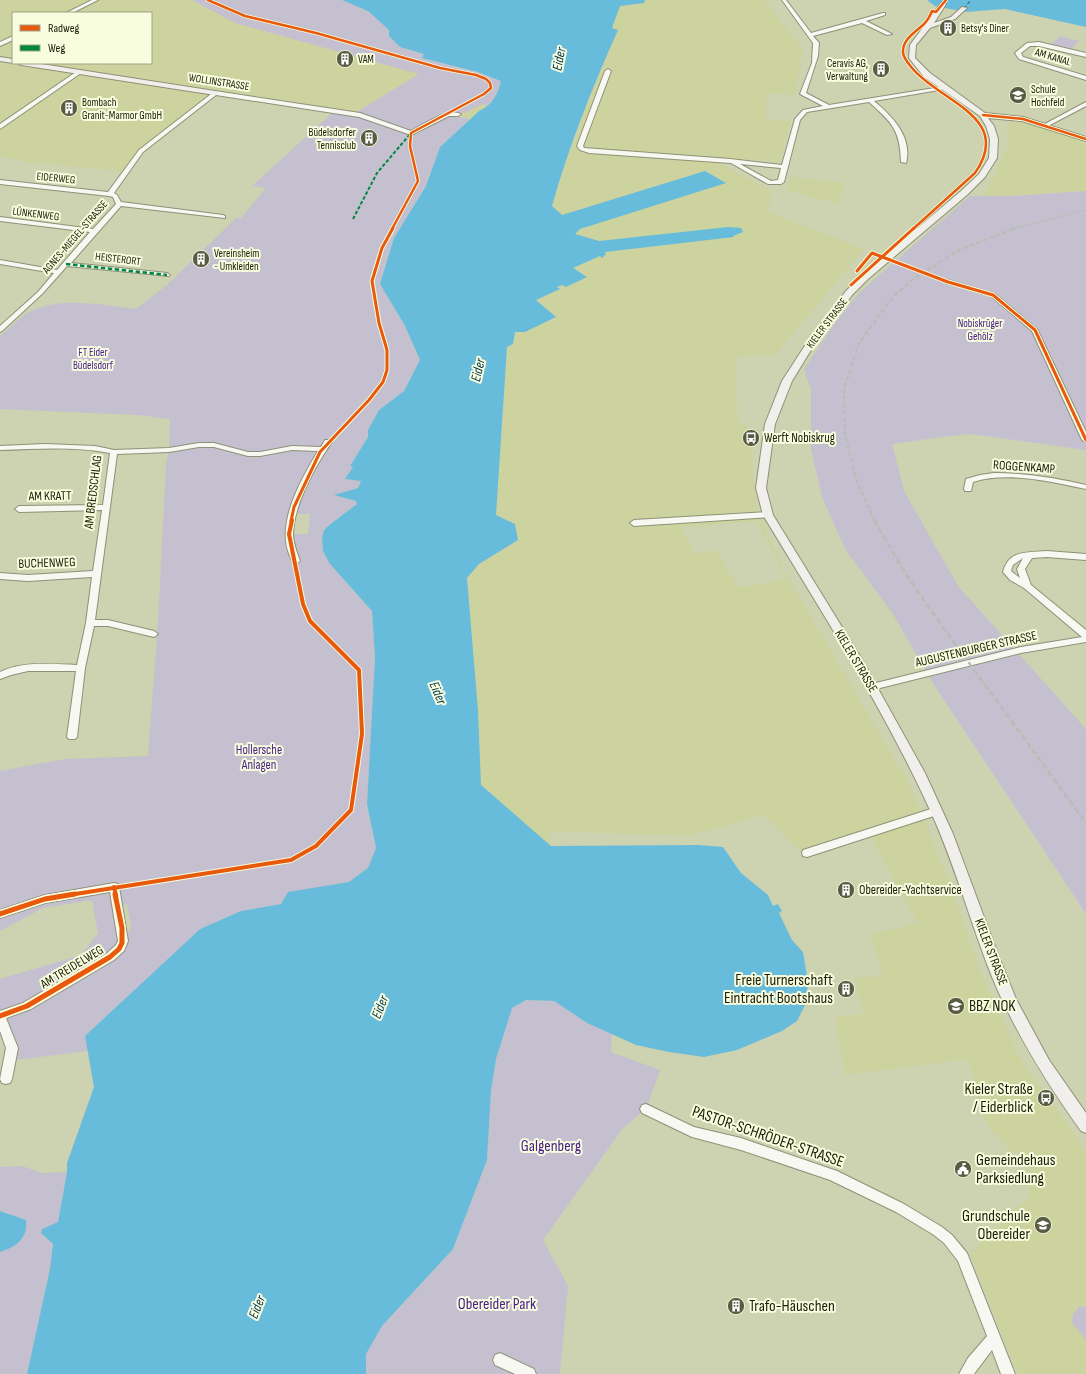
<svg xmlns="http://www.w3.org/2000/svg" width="1086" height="1374" font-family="'Sofia Sans Condensed',sans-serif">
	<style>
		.built { fill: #ccd39e; fill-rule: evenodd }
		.green { fill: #c4c0d0; fill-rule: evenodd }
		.water { fill: #68bcdb }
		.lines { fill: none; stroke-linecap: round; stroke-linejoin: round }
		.ferry { stroke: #00344b; stroke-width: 1; stroke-dasharray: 3 2.5; stroke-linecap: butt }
		.street-casing { stroke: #8e9177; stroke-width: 2 }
		.secondary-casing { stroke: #8e9177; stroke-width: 2 }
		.street { fill: #f8f8f3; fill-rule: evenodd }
		.secondary { fill: #f1efeb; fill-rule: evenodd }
		.rail-far2 { stroke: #babbb3; stroke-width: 1.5; stroke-dasharray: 3.5 2; stroke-linecap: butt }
		.rail-far1 { stroke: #babbb3; stroke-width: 2; stroke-dasharray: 4.5 2.5; stroke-linecap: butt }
		.rail { stroke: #babbb3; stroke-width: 2.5; stroke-dasharray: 6 3; stroke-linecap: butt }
		.quiet-far1 { stroke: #00873e; stroke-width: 2; stroke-dasharray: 3.5 2; stroke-linecap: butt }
		.quiet { stroke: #00873e; stroke-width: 2.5; stroke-dasharray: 4.5 2.5; stroke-linecap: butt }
		.cycleway-far3-casing { stroke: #f9fddf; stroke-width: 4 }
		.cycleway-far2-casing { stroke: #f9fddf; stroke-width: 5 }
		.cycleway-far1-casing { stroke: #f9fddf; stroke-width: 6 }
		.cycleway-casing { stroke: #f9fddf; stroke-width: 8 }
		.cycleway-far3 { stroke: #e8590c; stroke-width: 2.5 }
		.cycleway-far2 { stroke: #e8590c; stroke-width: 3 }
		.cycleway-far1 { stroke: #e8590c; stroke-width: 4 }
		.cycleway { stroke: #e8590c; stroke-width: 5 }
		.labels { text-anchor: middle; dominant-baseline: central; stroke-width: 4; stroke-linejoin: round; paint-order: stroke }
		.far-poi-label { font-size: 11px; fill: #1b1d06; stroke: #f9fddf; text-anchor: start }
		.far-street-label { font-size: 11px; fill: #1b1d06; stroke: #f9fddf }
		.far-park-label { font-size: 11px; fill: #48218a; stroke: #f9fddf }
		.poi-label { font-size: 13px; fill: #1b1d06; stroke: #f9fddf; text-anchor: start }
		.street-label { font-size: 13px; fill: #1b1d06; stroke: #f9fddf }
		.park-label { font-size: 13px; fill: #48218a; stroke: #f9fddf }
		.water-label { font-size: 14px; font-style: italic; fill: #00344b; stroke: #f9fddf }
		.near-poi-label { font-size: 16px; fill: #1b1d06; stroke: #f9fddf; text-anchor: end }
		.near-street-label { font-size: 16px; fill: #1b1d06; stroke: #f9fddf }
		.near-park-label { font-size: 16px; fill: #48218a; stroke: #f9fddf }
	</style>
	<rect width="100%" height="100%" fill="#cdd2b0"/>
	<!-- built -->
	<path class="built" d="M0,0H192L235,23L419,74L350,116L215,93L142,151L126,172L28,162L0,156ZM13,13H151V63H13Z
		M645,0H764L803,49L795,95L767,93L766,119L791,121L779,162L724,158L722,165L772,191L768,212L864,249L776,354L735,357L738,424L747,425L753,457L752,470L758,512L788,578L908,782L952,889L981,973L1020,1058L1086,1151V1374H1018L970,1254L1030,1195L1026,1156L1009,1150L985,1121L968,1059L845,1075L835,1017L863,1014L855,978L883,976L870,934L919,924L871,838L804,856L765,815L688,836L550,831L551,846L481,785L478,711L467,578L479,564L517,540L515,524L496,515L507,347L513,344L515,332H525L555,316L535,301L559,289L557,287L586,277L573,268L600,256L575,234L579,229L552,206L568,155L577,134L588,97L617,31L612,28L620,6L644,3ZM757,521L786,579L738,588L717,550L695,554L681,527Z
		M482,104L487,106L470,119L455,115L447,116L456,112L465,113Z
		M1010,121L1047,129L1086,141V191L985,196L1008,145Z
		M791,177L845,183L839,204L786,190Z"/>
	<!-- green -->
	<path class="green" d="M192,0H342L368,10L389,30V36L400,47L425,54L423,58L478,72L501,80C498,94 492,106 479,111L487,106L482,104L465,113L456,112L448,115L470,119L440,147L426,186L394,238L380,284L405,326L420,360L404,391L379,410L368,430V437L350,466L353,467L346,479L361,481L358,488L335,495L356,501L357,504L328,526L324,530L322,538L323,551L330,564L372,611L375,657L367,804L376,848L368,868L349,882L289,892L281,904L241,911L200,929L85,1036L88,1051L15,1060L12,1080H8L14,1048L3,1017L27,1008L112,958L122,949L131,927L127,904L115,906C119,927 127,940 109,955L27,1004L6,1012L0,1017V979L81,955L98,933L92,900L43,908L0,931V771L65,759L148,756L158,622L166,465L169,450L170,419L138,415L0,409V336C9,329 19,318 29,312C61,296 102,305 136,309L167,285L236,218H241L266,188L252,186L332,113L350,116L419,74L235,23ZM293,509H298L296,514H310L308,534H294V539L289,540L288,534Z
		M1060,36L1079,41L1071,49L1052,44Z
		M1086,191V450L971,434L949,436L892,444L905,493L958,586L1086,729V914L934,685L893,614L845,549L822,497L811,449V390L804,369L835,323L860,292L970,196H1013Z
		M526,1000L554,1001L587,1023L612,1033L611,1052L660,1070L646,1109L623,1128L543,1240L568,1286L560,1374H366V1354L382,1326L453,1249L487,1160L491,1091L496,1059L511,1008Z
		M22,1166L42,1173L67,1172L58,1222L42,1229L41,1233L53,1244L50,1269L27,1374H0V1252L2,1251L9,1213L0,1211V1167Z
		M1080,1306L1086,1307V1340L1072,1323L1073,1314Z"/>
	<!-- water -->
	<path class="water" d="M342,0H645L644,3L620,6L612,28L618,30C592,88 569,146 552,206L562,215L705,171L726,183L580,229L575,234L599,241L728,227L741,228L743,232L733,236L734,237L605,252L606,254L602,258L600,256L573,268L587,277L566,287L562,285L557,287L560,289L536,300L556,317L525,332H515L513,344L507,347L496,515L515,524L518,540L479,564L467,578L478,711L481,785L551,846L698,845L723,847L741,873L768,895L773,906L778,904L782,911L779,913L792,940L803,952L808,983L806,1003L797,1021L782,1031L737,1050L704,1057L669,1052L636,1045L587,1023L554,1001L526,1000L512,1008L496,1059L491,1091L487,1160L453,1249L382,1326L366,1354V1374H27L50,1269L53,1244L41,1233L42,1229L58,1222L67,1172V1163L94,1087L85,1036L200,929L241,911L281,904L288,892L349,882L368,868L376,848L367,804L375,657L372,611L330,564L323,551L322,538L324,530L328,526L357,504L356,501L334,495L358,488L361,481L345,479L353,467L350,466L368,437V430L379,410L404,391L420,360L405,326L380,284L394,238L426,186L440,147L479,111C492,106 498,94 501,81L478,72L422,58L424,54L400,47L389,36V30L368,11Z
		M927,0H1086V27L1005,9L965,12L935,6Z
		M0,1211L26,1220C28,1238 17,1247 0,1252Z"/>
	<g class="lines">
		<!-- ferry -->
		<path class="ferry" d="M943,4L946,0
			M964,8L971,0"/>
		<defs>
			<path id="street" d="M92,0H98L72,13H66Z
				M782,0H786L811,33L883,13H885V15L866,21L892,34L887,35L862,23L813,36L819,43L818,56L806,93L829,105L947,86V88L945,89L874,101C892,116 913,137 906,163L901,162C900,129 892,123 869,102L807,112L800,120L784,182L781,184H768L731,163L589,153L580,150L577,146L605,71L608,69L611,71L583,146L584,148L730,159L782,165L795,119L803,110L823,106L800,94L812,63L813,43ZM740,164L781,168L778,180L771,181Z
				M13,36V40L0,46V42Z
				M1039,42L1086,53V57L1039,46H1030L1021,53L1023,57L1086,76V80L1019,59L1015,53L1016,52L1027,43Z
				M76,72L81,73L0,129V124Z
				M215,91L360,113L411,131C422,125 449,107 461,114L458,116H449L411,135L359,117L216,95L143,152L114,193L117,195L121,202L223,215L225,216V218L121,206L71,263L167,273L170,275L169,276L67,266L42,294L2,331L0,332V326L38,292L54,273L0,264V260L57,270L90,232L0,221V217L93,229L116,204L113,197L109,196L0,184V180L108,192L139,150Z
				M1086,102V106L1048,126L1043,125Z
				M948,280L995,294L1037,329L1086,432V442L1082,440L1032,331L991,296L946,283V281Z
				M325,440H331L332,442C315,466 294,504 293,534C293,543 297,552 300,561L296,564C291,562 290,556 288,551C278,519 302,478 318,451L292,450L260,456H248L214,447H199L169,452L117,454L95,620H108L154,631L158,634L154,637L108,626H94L85,668L77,737L75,739H69L67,737L76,671H28L11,675L0,679V672C23,661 52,664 77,665L86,623L92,577L28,581L0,579V573L28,575L93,571L102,510L19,512L15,509L19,506L103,505L110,453C74,446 36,449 0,450V446L45,444L95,446L114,450L169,448L199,443H214L248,452H260L292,446L321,447Z
				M994,473C1025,473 1056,478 1086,485V489C1051,482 1008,471 973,482L971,491H965L964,489L966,479L980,475Z
				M768,512L772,515L771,517L634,526L630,523L634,520Z
				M1047,551L1086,554V560L1047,557L1032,558L1025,569L1031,585L1086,630V642L1021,653L872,690L869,689L868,687L872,684L1021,647L1082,637L1024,588L1010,580L1003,572C1009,549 1028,553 1047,551ZM1023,558L1017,569L1020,578L1011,571L1013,565Z
				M937,807L940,808L942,811L940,814L807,857L803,856L802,853L803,850Z
				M114,883L118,884L119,887L128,941L124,951L114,960L31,1009L6,1018L18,1048L12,1079L10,1083L6,1084L2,1083L0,1079L6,1048L0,1031V1011L23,1003L106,954L116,945L118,941L110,892L45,903L0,918V910L45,895Z
				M646,1104L694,1127L741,1138L837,1171L904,1204L942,1227L952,1235L967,1253L1015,1374H1001L992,1350L974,1374H959L968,1358L987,1336L958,1261L944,1243L934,1235L896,1212L830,1180L741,1150L692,1137L642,1113L640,1109L642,1105Z
				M500,1353L534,1369L536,1374H515L495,1365L493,1360L495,1355Z"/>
			<path id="secondary" d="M941,3L946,4L934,23L951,17L962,7L967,8L955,19L930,28L916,45L915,58L930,73L985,113L1023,117L1086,137V141L1022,121L988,118L994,126L998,139L997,158L985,177L967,195L868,279L852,295L811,350L792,381L775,424L766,488L773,515L861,658L925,773L953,834L997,952L1016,999L1049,1060L1086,1113V1133L1081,1131C1046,1082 1015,1032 992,977C970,922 955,864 930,810C883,707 821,611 763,515L756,488L765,424L782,381L804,347L846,291L862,275L961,191L979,174L989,158L990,139L986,126L980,116L924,77L909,58L910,45Z
				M0,57L13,59V63L0,61Z
				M17,63H35L215,91L219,93L215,95L21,65Z"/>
		</defs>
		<!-- street casing -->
		<use href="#street" class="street-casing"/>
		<!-- secondary casing -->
		<use href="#secondary" class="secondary-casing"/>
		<!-- street -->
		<use href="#street" class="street"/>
		<!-- secondary -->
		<use href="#secondary" class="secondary"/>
		<!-- rail-far2 -->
		<path class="rail-far2" d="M1012,229L1086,210"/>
		<!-- rail-far1 -->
		<path class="rail-far1" d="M875,521L857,482L845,435L844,389L859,343L892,298L912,280L957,251L1015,228"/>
		<!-- rail -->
		<path class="rail" d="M874,520L905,573L934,615L1086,823"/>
		<!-- quiet-far1 -->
		<path class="quiet-far1" d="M353,219L377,173L411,133"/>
		<!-- quiet -->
		<path class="quiet" d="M66,264L167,275"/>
		<defs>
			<path id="cycleway-far3" d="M208,0L245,16L316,33L440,68L476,75L486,79L490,83L491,88L484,94L411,133L410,146L418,181L392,229
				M983,115L1023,119L1086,139
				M913,229L975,173C1014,117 940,102 912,68C909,64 904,59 903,53C902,39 916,32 924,24C928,20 930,16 932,11L936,12L946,0"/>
			<path id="cycleway-far2" d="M857,271L872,253L948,282L993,295L1035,330L1086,440
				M851,285L914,228
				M291,521L294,507L320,452L369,400L383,382L387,370V350L379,323L372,281L382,248L393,228"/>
			<path id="cycleway-far1" d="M114,887L116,895
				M69,895L291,860L316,846L351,810L362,734L359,670L310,621L303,604L289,534L292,520"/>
			<path id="cycleway" d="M0,914L45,899L75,894
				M0,1016L27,1006L110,957L119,949L122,943V928L115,894"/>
		</defs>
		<!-- cycleway-far3 casing -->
		<use href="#cycleway-far3" class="cycleway-far3-casing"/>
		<!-- cycleway-far2 casing -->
		<use href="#cycleway-far2" class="cycleway-far2-casing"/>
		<!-- cycleway-far1 casing -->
		<use href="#cycleway-far1" class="cycleway-far1-casing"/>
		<!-- cycleway casing -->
		<use href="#cycleway" class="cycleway-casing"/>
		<!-- cycleway-far3 -->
		<use href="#cycleway-far3" class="cycleway-far3"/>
		<!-- cycleway-far2 -->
		<use href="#cycleway-far2" class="cycleway-far2"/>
		<!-- cycleway-far1 -->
		<use href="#cycleway-far1" class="cycleway-far1"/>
		<!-- cycleway -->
		<use href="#cycleway" class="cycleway"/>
	</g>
	<!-- icons -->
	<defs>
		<symbol id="building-disc" viewBox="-11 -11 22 22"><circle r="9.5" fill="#595c42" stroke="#f9fddf"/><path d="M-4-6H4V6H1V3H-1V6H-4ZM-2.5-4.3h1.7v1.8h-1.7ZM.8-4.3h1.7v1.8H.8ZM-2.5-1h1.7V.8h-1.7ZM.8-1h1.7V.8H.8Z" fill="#fff"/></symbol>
		<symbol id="school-disc" viewBox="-11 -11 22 22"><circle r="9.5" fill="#595c42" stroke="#f9fddf"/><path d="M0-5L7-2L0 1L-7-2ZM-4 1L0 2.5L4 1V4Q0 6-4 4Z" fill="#fff"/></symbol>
		<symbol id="bus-disc" viewBox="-11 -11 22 22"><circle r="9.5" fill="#595c42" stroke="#f9fddf"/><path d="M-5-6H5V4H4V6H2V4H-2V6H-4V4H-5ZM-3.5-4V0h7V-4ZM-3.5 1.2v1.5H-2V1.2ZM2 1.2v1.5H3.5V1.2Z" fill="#fff"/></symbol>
		<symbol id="civic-disc" viewBox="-11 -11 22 22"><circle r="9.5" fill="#595c42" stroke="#f9fddf"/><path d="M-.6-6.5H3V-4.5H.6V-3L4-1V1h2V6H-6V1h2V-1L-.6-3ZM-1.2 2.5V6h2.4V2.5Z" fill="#fff"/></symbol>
	</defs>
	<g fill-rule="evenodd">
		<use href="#building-disc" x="938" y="18" width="20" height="20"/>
		<use href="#building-disc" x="335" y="49" width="20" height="20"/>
		<use href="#building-disc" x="871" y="59" width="20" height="20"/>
		<use href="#school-disc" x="1008" y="85" width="20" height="20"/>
		<use href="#building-disc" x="59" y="98" width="20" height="20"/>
		<use href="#building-disc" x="359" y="128" width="20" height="20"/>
		<use href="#building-disc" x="191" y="249" width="20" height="20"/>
		<use href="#bus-disc" x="741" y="428" width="20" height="20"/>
		<use href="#building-disc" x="836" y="880" width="20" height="20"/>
		<use href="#building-disc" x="836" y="979" width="20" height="20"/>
		<use href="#school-disc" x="946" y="996" width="20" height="20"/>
		<use href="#bus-disc" x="1036" y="1088" width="20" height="20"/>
		<use href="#civic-disc" x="953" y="1159" width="20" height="20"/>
		<use href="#school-disc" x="1033" y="1215" width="20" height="20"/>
		<use href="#building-disc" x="726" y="1296" width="20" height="20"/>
	</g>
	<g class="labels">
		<!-- far-poi labels -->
		<g class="far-poi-label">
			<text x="961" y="28">Betsy's Diner</text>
			<text x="358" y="59">VAM</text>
			<text x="868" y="63" text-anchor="end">Ceravis AG,<tspan x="868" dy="13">Verwaltung</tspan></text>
			<text x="1031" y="89">Schule<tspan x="1031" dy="13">Hochfeld</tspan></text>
			<text x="82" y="102">Bombach<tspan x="82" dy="13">Granit-Marmor GmbH</tspan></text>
			<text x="356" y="132" text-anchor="end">Büdelsdorfer<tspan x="356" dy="13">Tennisclub</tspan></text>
			<text x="214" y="253">Vereinsheim<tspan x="214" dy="13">- Umkleiden</tspan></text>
		</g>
		<!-- far-street labels -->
		<g class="far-street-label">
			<text transform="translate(1053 57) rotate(17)">AM KANAL</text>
			<text transform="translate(219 82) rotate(9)">WOLLINSTRASSE</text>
			<text transform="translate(56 178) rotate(6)">EIDERWEG</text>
			<text transform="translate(36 214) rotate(7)">LÜNKENWEG</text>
			<text transform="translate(75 237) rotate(-49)">AGNES-MIEGEL-STRASSE</text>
			<text transform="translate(118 259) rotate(7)">HEISTERORT</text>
			<text transform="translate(827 323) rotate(-53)">KIELER STRASSE</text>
		</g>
		<!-- far-park labels -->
		<g class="far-park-label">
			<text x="980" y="323">Nobiskrüger<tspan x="980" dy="13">Gehölz</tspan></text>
			<text x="93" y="352">FT Eider<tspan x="93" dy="13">Büdelsdorf</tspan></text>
		</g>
		<!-- poi labels -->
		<g class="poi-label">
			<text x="764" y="438">Werft Nobiskrug</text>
			<text x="859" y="890">Obereider-Yachtservice</text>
		</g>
		<!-- street labels -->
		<g class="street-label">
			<text transform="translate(1024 467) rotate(4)">ROGGENKAMP</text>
			<text transform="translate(93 492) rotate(-83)">AM BREDSCHLAG</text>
			<text transform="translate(50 496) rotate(-1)">AM KRATT</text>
			<text transform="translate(47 563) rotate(-2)">BUCHENWEG</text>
			<text transform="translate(976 649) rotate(-13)">AUGUSTENBURGER STRASSE</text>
			<text transform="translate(856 661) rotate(59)">KIELER STRASSE</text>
			<text transform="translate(991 952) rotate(69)">KIELER STRASSE</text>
			<text transform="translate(72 967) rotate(-31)">AM TREIDELWEG</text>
		</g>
		<!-- park labels -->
		<g class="park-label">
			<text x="259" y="750">Hollersche<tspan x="259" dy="15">Anlagen</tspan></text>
		</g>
		<!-- water labels -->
		<g class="water-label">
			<text transform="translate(559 59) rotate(-79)">Eider</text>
			<text transform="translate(478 370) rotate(-77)">Eider</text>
			<text transform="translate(438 693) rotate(67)">Eider</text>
			<text transform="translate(380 1007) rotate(-68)">Eider</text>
			<text transform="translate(257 1307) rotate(-68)">Eider</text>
		</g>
		<!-- near-poi labels -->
		<g class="near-poi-label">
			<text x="833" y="980">Freie Turnerschaft<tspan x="833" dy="18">Eintracht Bootshaus</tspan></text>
			<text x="969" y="1006" text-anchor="start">BBZ NOK</text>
			<text x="1033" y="1089">Kieler Straße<tspan x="1033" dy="18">/ Eiderblick</tspan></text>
			<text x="976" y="1160" text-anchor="start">Gemeindehaus<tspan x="976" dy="18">Parksiedlung</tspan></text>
			<text x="1030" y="1216">Grundschule<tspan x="1030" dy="18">Obereider</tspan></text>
			<text x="749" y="1306" text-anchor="start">Trafo-Häuschen</text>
		</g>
		<!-- near-street labels -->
		<g class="near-street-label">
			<text transform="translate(768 1137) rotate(19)">PASTOR-SCHRÖDER-STRASSE</text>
		</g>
		<!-- near-park labels -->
		<g class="near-park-label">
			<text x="551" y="1146">Galgenberg</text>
			<text x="497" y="1304">Obereider Park</text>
		</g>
	</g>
	<!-- legend -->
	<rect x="12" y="12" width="140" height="52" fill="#f9fddf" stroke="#a0a388"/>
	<rect x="20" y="25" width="20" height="6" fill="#e8590c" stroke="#a0a388"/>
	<text x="48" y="32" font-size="12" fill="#1b1d06">Radweg</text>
	<rect x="20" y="45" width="20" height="6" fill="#00873e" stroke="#a0a388"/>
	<text x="48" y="52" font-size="12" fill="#1b1d06">Weg</text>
</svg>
